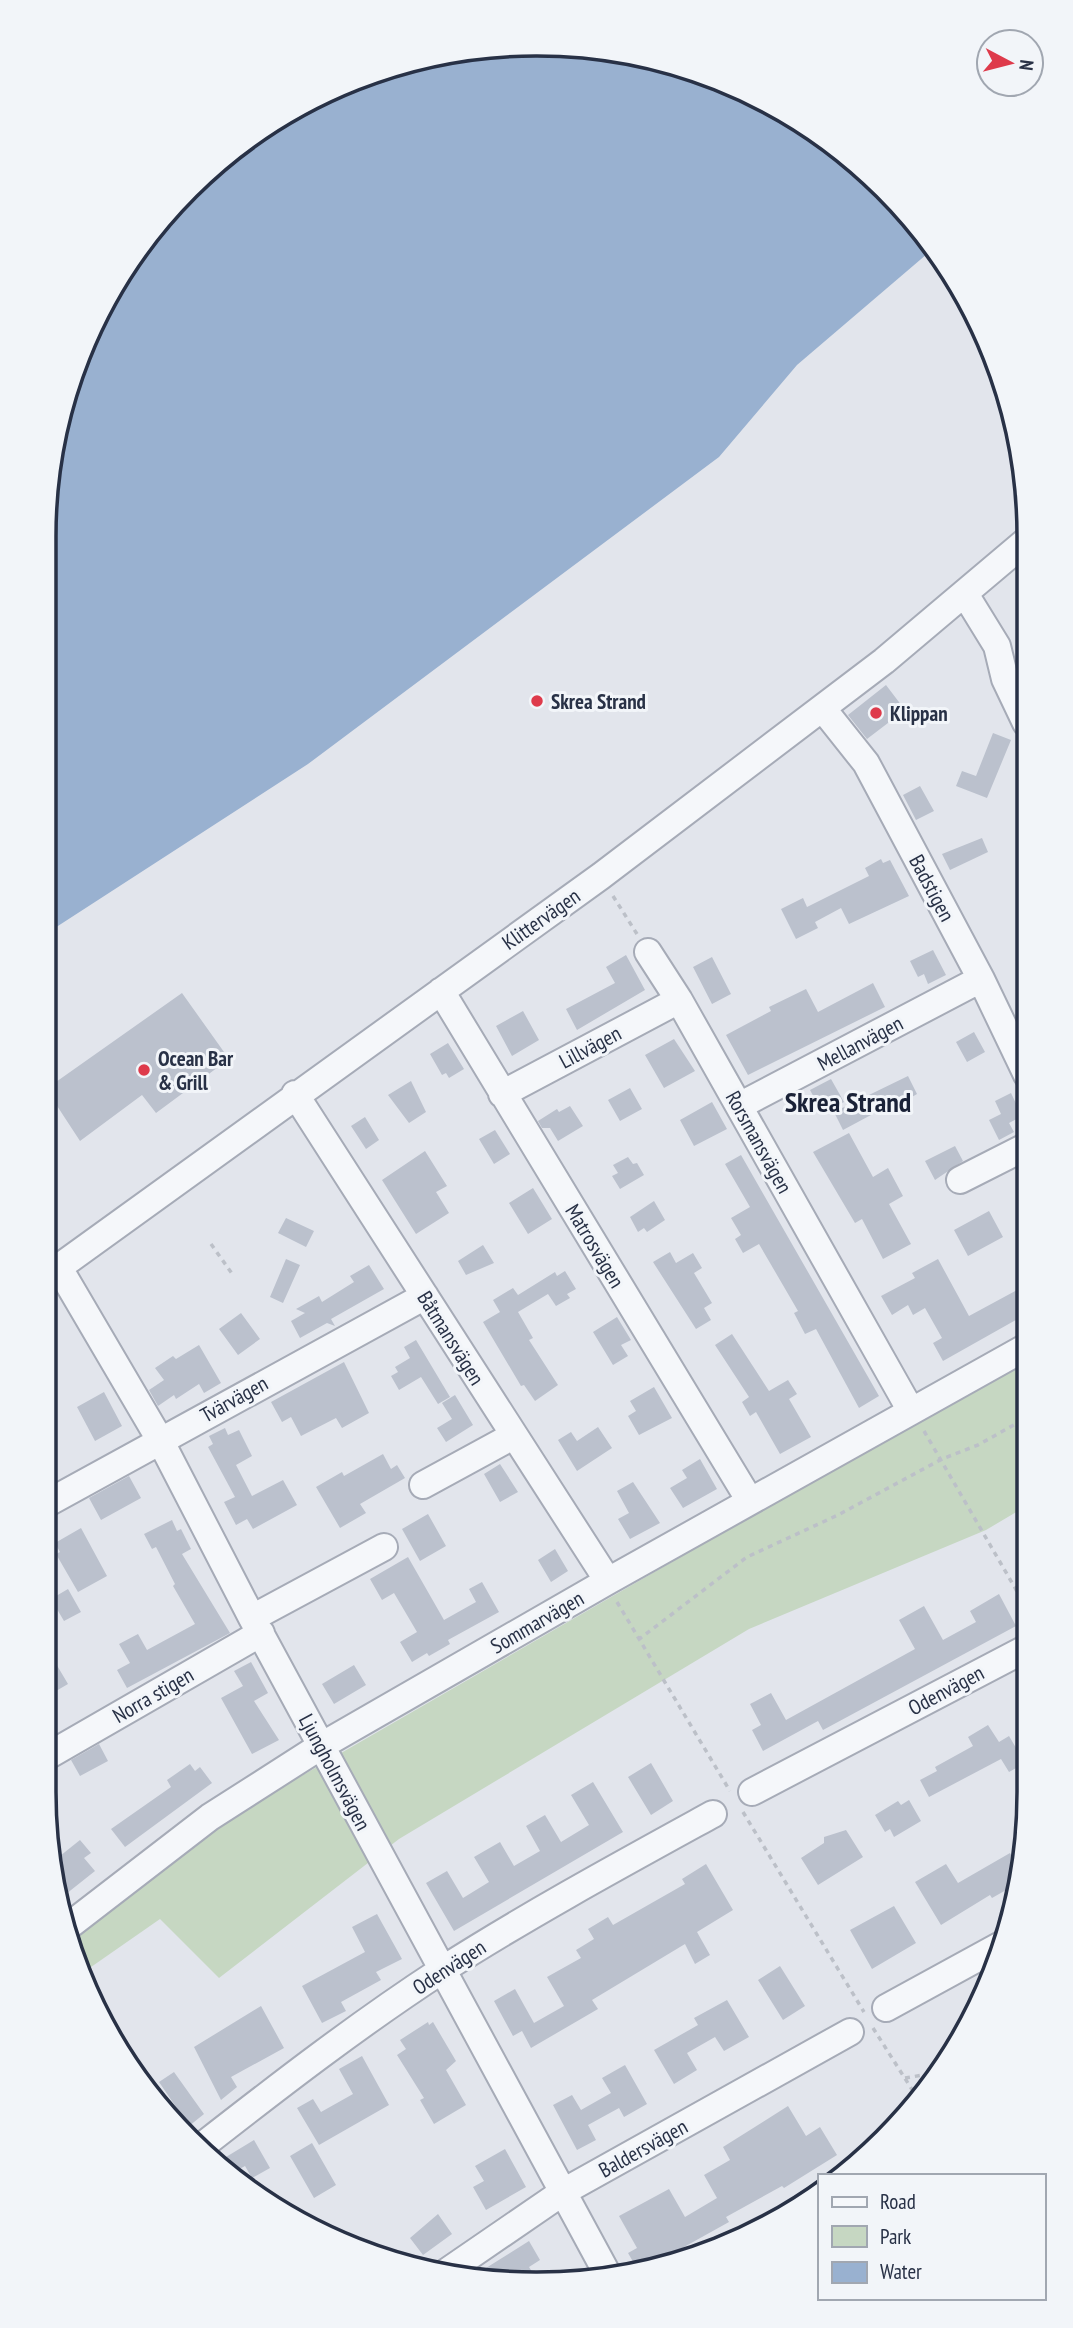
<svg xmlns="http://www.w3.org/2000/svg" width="1073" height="2328" font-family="'PT Sans Narrow',sans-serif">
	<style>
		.green { fill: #c6d7c2 }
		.water { fill: #99b1d0 }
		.building { fill: #bbc1cd }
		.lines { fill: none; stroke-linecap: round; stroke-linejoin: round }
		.minor-casing { stroke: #a6abb7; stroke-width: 30 }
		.path { stroke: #bcc0c8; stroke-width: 3.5; stroke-dasharray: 5 5; stroke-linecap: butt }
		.minor { stroke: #f5f7fa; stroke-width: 26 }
		.poi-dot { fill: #de3a4b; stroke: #f2f5f9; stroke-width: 2.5 }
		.labels { text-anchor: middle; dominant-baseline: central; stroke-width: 6; stroke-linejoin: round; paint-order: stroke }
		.poi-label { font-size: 21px; font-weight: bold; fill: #283146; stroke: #f2f5f9; text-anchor: start }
		.street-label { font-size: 21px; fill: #283146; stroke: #f2f5f9 }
		.district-label { font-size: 28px; font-weight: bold; fill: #1a2237; stroke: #f2f5f9 }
		.rim { fill: none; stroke: #283146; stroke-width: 3.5 }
	</style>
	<rect width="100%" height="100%" fill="#e2e5ec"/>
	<!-- green -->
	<path class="green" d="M1028,1363V1505L986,1530L749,1629L399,1839L219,1978L160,1919L81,1974L70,1950L65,1919L124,1869L303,1775L909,1425Z"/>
	<!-- water -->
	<path class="water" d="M536,44L632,53L725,81L836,145L927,236L934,248L797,365L719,457L308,764L44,935V536L53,440L81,348L127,263L188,188L262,127L348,81L440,53Z"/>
	<!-- building -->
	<path class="building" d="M886,685L905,710L867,739L848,715Z
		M993,733L1011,740L987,798L956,786L962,771L976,776Z
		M920,786L934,811L916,820L903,795Z
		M982,838L988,852L950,870L942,854Z
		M881,859L883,863L890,860L909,896L849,924L841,908L815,922L818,928L796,939L781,909L803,898L807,907L869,876L865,868Z
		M933,950L946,975L928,984L924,974L918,977L910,961Z
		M626,955L645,990L577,1030L566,1009L615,983L606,967Z
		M712,957L731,994L712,1004L693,967Z
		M873,983L885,1007L748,1075L726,1035L771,1011L769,1007L806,989L818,1012Z
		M182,993L229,1059L156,1113L142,1095L80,1141L46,1089Z
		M523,1011L539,1040L512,1056L496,1026Z
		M974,1032L985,1052L967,1062L956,1042Z
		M674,1039L695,1071L664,1088L645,1055Z
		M448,1043L464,1069L449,1078L446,1073L442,1075L430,1054Z
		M908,1076L917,1094L886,1112L884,1108L843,1130L834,1112Z
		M831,1079L844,1102L823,1114L810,1090Z
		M411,1081L426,1112L409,1123L388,1095Z
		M630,1088L642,1109L620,1121L608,1100Z
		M1011,1093L1022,1116L1009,1123L1014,1132L999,1140L989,1120L1001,1114L995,1101Z
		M712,1102L727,1129L694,1146L680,1120Z
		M570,1106L583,1126L558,1141L550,1128H542L538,1121L557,1109L559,1112Z
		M365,1117L379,1140L366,1149L351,1126Z
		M495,1130L510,1154L494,1164L479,1139Z
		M849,1133L873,1177L888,1168L903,1196L889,1204L911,1244L883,1259L862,1219L855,1223L813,1152Z
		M955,1146L963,1161L935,1180L925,1161Z
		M425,1151L447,1186L436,1192L449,1213L416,1234L382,1180Z
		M741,1155L879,1396L859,1408L816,1329L805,1334L794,1313L798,1311L759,1244L743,1253L735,1239L741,1235L731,1218L750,1207L725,1164Z
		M628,1157L633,1164L637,1163L644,1175L620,1189L612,1176L618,1173L613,1165Z
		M533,1188L552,1219L528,1234L509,1203Z
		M654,1201L665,1220L647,1232L644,1228L638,1232L630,1217Z
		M989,1211L1003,1237L968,1256L954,1230Z
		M286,1218L314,1231L306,1247L278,1233Z
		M483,1245L494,1263L466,1275L458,1261Z
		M670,1252L676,1263L693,1253L702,1268L694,1273L712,1303L704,1308L711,1320L696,1329L653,1262Z
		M286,1259L300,1265L283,1303L270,1297Z
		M938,1259L969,1316L1028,1284V1313L943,1361L933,1343L942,1338L925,1308L913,1315L908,1305L892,1315L881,1296L915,1278L912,1273Z
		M369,1265L384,1289L331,1319L335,1326L327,1323L300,1338L291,1321L305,1313L296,1309L319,1296L322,1302L354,1282L350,1276Z
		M565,1271L576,1289L567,1294L570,1298L556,1306L548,1294L518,1312L533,1338L529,1340L558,1385L535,1401L524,1385L521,1386L483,1322L500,1312L493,1300L513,1288L518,1295L555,1272L557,1276Z
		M241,1313L260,1339L238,1355L219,1329Z
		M617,1317L631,1340L621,1345L628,1356L613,1365L593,1332Z
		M732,1334L769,1391L788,1380L797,1394L789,1399L811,1437L780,1454L756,1412L750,1416L742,1402L749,1397L715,1345Z
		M416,1340L450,1397L438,1404L421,1377L399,1390L391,1376L398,1372L395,1367L410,1358L404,1347Z
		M199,1345L221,1383L204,1393L199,1384L176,1399L174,1395L158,1406L149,1390L164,1380L155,1368L173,1356L176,1359Z
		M344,1362L369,1413L342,1428L336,1418L301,1436L291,1417L282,1422L271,1402Z
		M654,1387L672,1418L639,1435L628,1416L636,1411L630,1401Z
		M104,1392L122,1426L95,1441L77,1407Z
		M455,1395L473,1425L446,1442L437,1428L452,1419L442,1403Z
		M598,1427L612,1448L577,1471L558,1440L571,1432L577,1441Z
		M225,1428L228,1435L239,1430L252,1456L236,1465L252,1496L283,1480L297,1505L253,1529L247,1519L236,1525L224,1502L235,1497L208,1447L213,1444L209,1436Z
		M383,1454L391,1469L397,1465L405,1478L360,1504L366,1513L340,1528L316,1487L342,1472L344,1476Z
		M700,1459L717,1489L683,1508L670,1488L687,1478L682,1470Z
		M500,1464L518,1492L500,1502L484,1474Z
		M129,1476L141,1498L101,1520L89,1498Z
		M633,1482L660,1523L630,1539L618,1519L629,1513L617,1491Z
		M428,1514L446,1546L420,1561L402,1529Z
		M172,1520L177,1531L181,1529L191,1549L182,1554L230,1633L127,1688L117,1670L130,1663L119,1644L138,1634L147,1650L195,1624L173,1586L175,1584L156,1547L152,1549L144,1534Z
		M81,1528L107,1576L78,1592L56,1554L60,1552L55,1543Z
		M555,1549L568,1571L551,1582L538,1560Z
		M408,1557L444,1620L476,1602L469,1589L482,1582L499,1612L448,1640L450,1644L429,1656L427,1653L412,1662L400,1642L417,1632L394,1593L382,1600L370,1579Z
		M68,1589L81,1612L64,1621L51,1599Z
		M999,1594L1016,1626L823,1730L818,1721L763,1751L752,1730L761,1725L750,1704L771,1693L786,1720L915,1649L899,1620L924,1606L943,1640L976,1622L970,1611Z
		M55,1662L68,1684L44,1698V1669Z
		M251,1662L268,1693L254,1701L279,1740L252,1754L221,1698L243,1686L234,1671Z
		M354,1665L366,1685L334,1704L322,1684Z
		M988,1725L999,1742L1009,1736L1025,1763L1009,1772L1001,1759L929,1797L920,1780L937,1771L935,1767L973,1746L968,1737Z
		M99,1744L108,1761L80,1776L71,1760Z
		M651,1763L673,1801L651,1815L628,1777Z
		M190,1764L195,1771L200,1767L212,1783L125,1847L111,1829L171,1787L167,1780Z
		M593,1782L623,1832L454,1931L426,1883L447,1871L463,1898L489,1882L474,1857L500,1842L514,1866L540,1851L526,1826L545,1815L561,1842L589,1825L571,1795Z
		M909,1800L921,1821L894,1837L890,1829L885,1832L875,1815L898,1801L901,1805Z
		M846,1830L863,1857L818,1885L801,1858L824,1843V1837Z
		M80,1840L91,1853L84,1858L95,1871L61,1898L55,1860Z
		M1010,1853L1021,1873L1020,1882L992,1898L990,1895L941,1925L915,1882L946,1864L958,1883Z
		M706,1864L733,1910L697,1932L710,1955L695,1964L685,1944L592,2000L598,2009L531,2048L522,2031L513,2036L494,2001L515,1989L534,2023L564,2006L547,1977L581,1958L576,1950L594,1939L588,1929L608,1917L613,1925L685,1884L682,1879Z
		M894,1906L916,1943L872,1969L850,1930Z
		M377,1914L402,1959L376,1972L381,1980L341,2002L346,2011L322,2023L302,1986L365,1952L352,1927Z
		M780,1966L805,2006L783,2020L758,1980Z
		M727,2000L749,2037L724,2051L715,2037L687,2053L697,2070L674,2084L654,2050L698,2025L694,2018Z
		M261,2006L284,2048L231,2077L237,2087L221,2100L194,2047Z
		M428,2022L429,2025L433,2022L456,2061L446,2070L466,2105L434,2124L420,2100L424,2098L397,2055L406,2049L400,2040Z
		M362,2056L389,2105L319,2145L297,2108L313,2099L321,2112L353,2094L339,2069Z
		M625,2065L647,2104L624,2117L619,2108L588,2125L596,2140L577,2150L553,2105L572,2095L581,2110L611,2093L602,2078Z
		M174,2072L204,2114L189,2126L159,2082Z
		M788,2106L806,2136L820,2127L837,2155L784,2188L782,2186L726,2217L729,2222L639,2272L628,2253L637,2248L619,2216L669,2189L685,2217L717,2198L704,2175L730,2160L723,2147Z
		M254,2140L270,2168L252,2178L245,2166L234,2172L226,2157Z
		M312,2143L336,2185L314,2198L290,2156Z
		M505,2149L526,2187L486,2210L473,2187L484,2181L475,2166Z
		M438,2214L452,2234L423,2255L410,2238Z
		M529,2241L540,2260L529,2267L540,2284L470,2278Z"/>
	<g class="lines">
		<defs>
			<path id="minor" d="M965,594L997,646L1005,679L1026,723
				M823,709L866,763L981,979L1027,1075
				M648,952L679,1000L911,1411
				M441,991L750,1501
				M295,1094L608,1581
				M502,1094L679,1000
				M739,1106L981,979
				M960,1180L1027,1146
				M59,1268L160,1440L252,1618L609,2277
				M44,1278L601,876L884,661L1025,542
				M423,1485L513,1436
				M44,1505L425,1296
				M252,1618L384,1547
				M44,1758L261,1633
				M752,1792L1029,1647
				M66,1928L210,1817L321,1746L608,1581L1028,1346
				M886,2008L1003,1944
				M202,2146C280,2085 359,2024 442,1970C530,1914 622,1864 713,1814
				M442,2275L563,2192L850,2032"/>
		</defs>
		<!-- minor casing -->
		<use href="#minor" class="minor-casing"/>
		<!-- path -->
		<path class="path" d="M613,896L637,934
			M211,1244L233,1275
			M924,1431L1029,1612
			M617,1602L730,1791
			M638,1640L747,1557L838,1515L942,1459L978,1445L1028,1417
			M743,1812L864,2012
			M873,2028L918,2099
			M905,2078L923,2075L932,2077"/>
		<!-- minor -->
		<use href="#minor" class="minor"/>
	</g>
	<!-- markers -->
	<g class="poi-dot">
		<circle cx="537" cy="701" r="7"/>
		<circle cx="876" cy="713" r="7"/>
		<circle cx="144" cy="1070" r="7"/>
	</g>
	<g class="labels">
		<!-- poi labels -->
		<g class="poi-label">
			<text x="551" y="701">Skrea Strand</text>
			<text x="890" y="713">Klippan</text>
			<text x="158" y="1058">Ocean Bar<tspan x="158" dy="24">&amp; Grill</tspan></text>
		</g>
		<!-- street labels -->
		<g class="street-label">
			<text transform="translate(932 888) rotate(62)">Badstigen</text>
			<text transform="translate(541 919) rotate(-35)">Klittervägen</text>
			<text transform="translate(860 1043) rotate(-28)">Mellanvägen</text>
			<text transform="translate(590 1047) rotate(-28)">Lillvägen</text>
			<text transform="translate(759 1142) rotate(61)">Rorsmansvägen</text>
			<text transform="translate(595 1246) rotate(59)">Matrosvägen</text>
			<text transform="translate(451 1338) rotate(58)">Båtmansvägen</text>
			<text transform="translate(234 1399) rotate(-29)">Tvärvägen</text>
			<text transform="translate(537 1622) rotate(-30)">Sommarvägen</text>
			<text transform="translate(946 1690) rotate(-28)">Odenvägen</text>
			<text transform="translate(153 1695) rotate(-30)">Norra stigen</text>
			<text transform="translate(335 1772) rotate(62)">Ljungholmsvägen</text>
			<text transform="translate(449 1967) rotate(-33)">Odenvägen</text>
			<text transform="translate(643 2148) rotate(-29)">Baldersvägen</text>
		</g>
		<!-- district labels -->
		<g class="district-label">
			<text x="848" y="1101">Skrea Strand</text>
		</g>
	</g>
	<!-- crop -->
	<path d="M0 0H1073V2328H0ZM536 56H537A480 480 0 0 1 1017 536V1792A480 480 0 0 1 537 2272H536A480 480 0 0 1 56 1792V536A480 480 0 0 1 536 56Z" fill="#f2f5f9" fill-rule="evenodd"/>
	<path class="rim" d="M536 56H537A480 480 0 0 1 1017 536V1792A480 480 0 0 1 537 2272H536A480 480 0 0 1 56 1792V536A480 480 0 0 1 536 56Z"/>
	<!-- legend -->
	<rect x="818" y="2174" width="228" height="126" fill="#f2f5f9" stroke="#a1a7b1" stroke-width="2"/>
	<rect x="832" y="2197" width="35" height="10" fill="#f5f7fa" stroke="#a1a7b1" stroke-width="2"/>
	<text x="880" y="2209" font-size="21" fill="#283146">Road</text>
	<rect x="832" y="2226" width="35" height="21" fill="#c6d7c2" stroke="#a1a7b1" stroke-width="2"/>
	<text x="880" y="2244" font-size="21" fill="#283146">Park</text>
	<rect x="832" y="2262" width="35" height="21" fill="#99b1d0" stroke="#a1a7b1" stroke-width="2"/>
	<text x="880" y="2279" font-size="21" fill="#283146">Water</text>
	<!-- north arrow -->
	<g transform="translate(1010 63) rotate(97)"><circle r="33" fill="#f2f5f9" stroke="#a1a7b1" stroke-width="2"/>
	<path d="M0-5L12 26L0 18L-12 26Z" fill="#de3a4b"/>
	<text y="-10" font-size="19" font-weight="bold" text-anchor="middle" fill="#283146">N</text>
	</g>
</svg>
